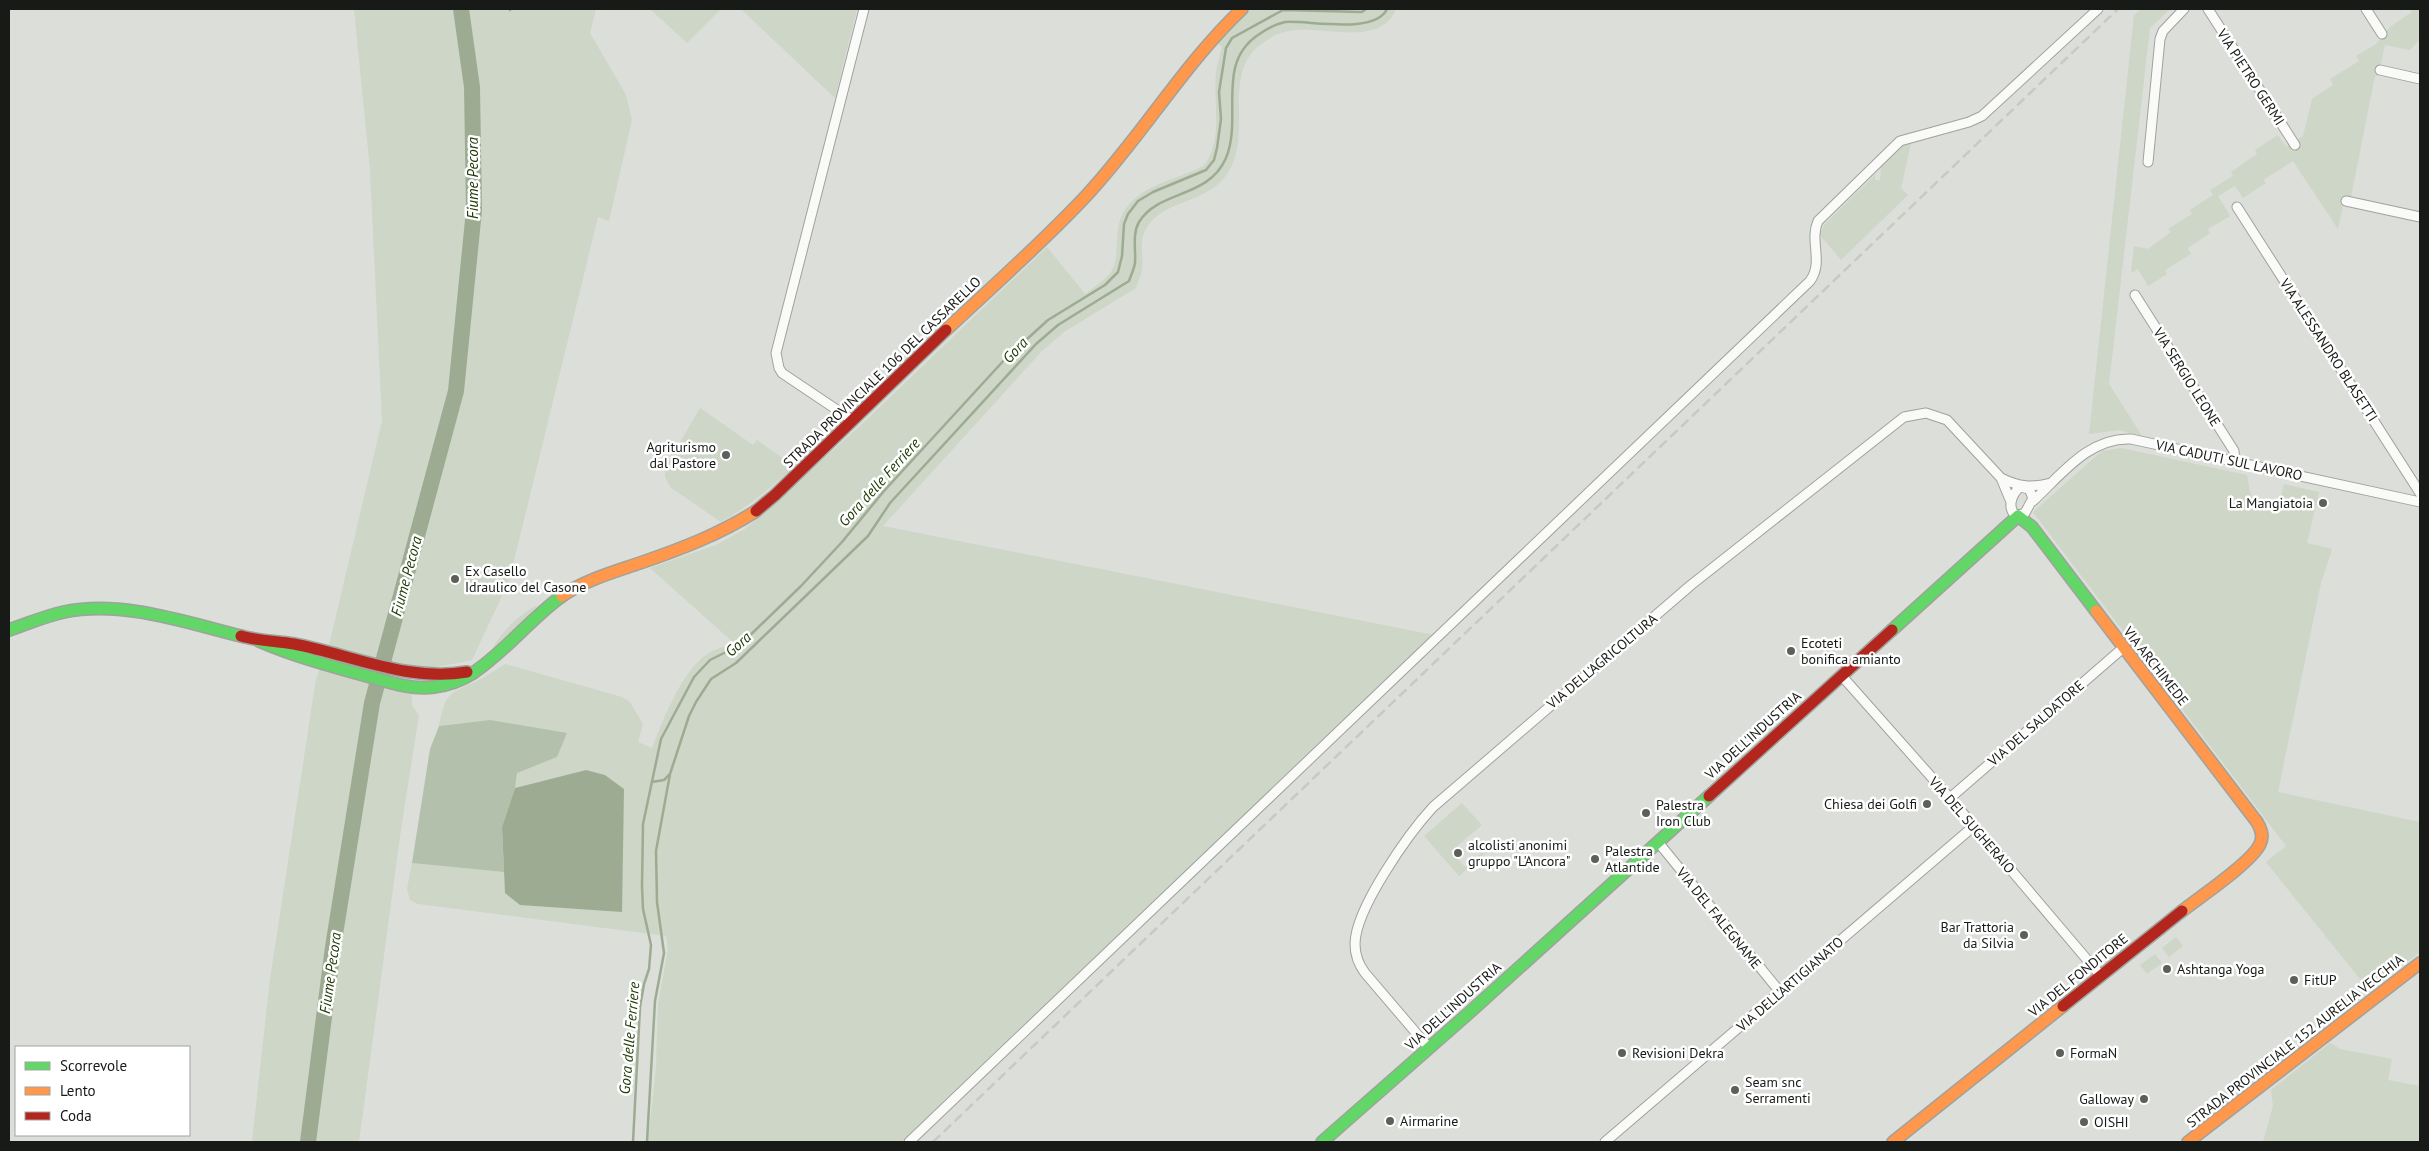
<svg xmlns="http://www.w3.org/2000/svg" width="2429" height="1151" font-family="'PT Sans',sans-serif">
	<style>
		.green { fill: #cdd6c7 }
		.forest { fill: #b3c0ab }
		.water { fill: #9dab93 }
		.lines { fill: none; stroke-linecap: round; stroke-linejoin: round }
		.stream { stroke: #9dab93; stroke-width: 2.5 }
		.river { stroke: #9dab93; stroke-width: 16 }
		.street-casing { stroke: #9fa29d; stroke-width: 11 }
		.fast-casing { stroke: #9fa29d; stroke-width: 14 }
		.slow-casing { stroke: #9fa29d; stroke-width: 14 }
		.jam-casing { stroke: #9fa29d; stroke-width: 14 }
		.street { stroke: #fafaf9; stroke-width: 9 }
		.fast { stroke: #63d668; stroke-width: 11 }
		.slow { stroke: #ff974d; stroke-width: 11 }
		.jam { stroke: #b3261e; stroke-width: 11 }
		.rail { stroke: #c8c9c7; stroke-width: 2.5; stroke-dasharray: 10 5; stroke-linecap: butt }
		.poi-dot { fill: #5c5f5a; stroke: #fff; stroke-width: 2 }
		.labels { text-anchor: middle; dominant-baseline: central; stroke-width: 5; stroke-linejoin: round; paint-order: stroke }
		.street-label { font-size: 14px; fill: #171a16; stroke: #fff }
		.poi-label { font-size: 14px; fill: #171a16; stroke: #fff; text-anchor: start }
		.water-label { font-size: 15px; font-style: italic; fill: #213b07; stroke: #fff }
	</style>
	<rect width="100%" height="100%" fill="#dbded9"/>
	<!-- green -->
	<path class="green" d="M354,9H596L590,33L626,95L632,120L609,221L598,217L509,581L472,660L428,669L411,665L412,706L419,715L401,829L359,1142H252L270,979L316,679L330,641L382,421L370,170Z
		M650,9H721L687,43Z
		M741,9H857L835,98Z
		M1251,9H1396C1380,49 1321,24 1288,31C1280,32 1271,37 1264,42C1222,69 1250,126 1232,165C1214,206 1165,196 1146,229C1138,242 1144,257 1142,270C1141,276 1138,282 1136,288L1064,332L1042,351L883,526L1434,635L906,1142H648L656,1067L658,1004L668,950L666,936L418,904L410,900L407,889L412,863L504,872L505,893L624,789L605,775L586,770L515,788L517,772L557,757L490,720L439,726C445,694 449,693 477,681C487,676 496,670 505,664L622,697L630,702L643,724L638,742L652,748C663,720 682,669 709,653C717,648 726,646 735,644L650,568L716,545L745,529L861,425L1047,247L1085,294C1094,287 1104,281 1111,272C1121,257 1113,231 1123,213C1136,189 1166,182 1190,172C1195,170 1202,168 1206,163C1223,137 1213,102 1216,73C1217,64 1220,56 1222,47L1217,42Z
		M2142,9H2170L2150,28L2109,384L2142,436L2119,430L2089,434L2134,15Z
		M2410,9H2420V39L2410,50L2385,45L2378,76H2375L2350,202L2344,201L2338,229L2293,161L2263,180L2266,183L2243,198L2235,186L2218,196L2230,216L2208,229L2210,233L2188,248L2191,254L2165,270L2167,274L2148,286L2138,269L2131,273L2134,246L2148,249L2171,232L2168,229L2192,214L2190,210L2213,195L2210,190L2233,176L2231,172L2257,154L2255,150L2278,135L2286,147L2303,136L2312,99L2333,85L2330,79L2359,61L2356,56L2376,44L2390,27L2412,12Z
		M1912,139L1901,188L1908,195L1841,260L1819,234L1825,224L1875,175V180H1880L1881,167L1904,143Z
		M700,408L753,445L757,440L794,466C771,488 749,506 721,522L670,487L665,476L666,466Z
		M2121,448L2247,475C2251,500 2251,505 2278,509L2284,484L2319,492L2307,543L2332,549L2321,583L2278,792L2420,822V952L2373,988L2368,989L2266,862L2286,846L2033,512L2102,451Z
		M538,605L492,652C495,637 524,610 538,605Z
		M1462,803L1482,825L1451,851L1465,867L1495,841L1497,843L1459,876L1424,836Z
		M2176,937L2183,946L2169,957L2162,948Z
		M2155,954L2162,963L2147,974L2140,965Z
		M2330,1043L2340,1049L2392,1059L2388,1080L2420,1086V1142H2263L2273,1106L2271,1090Z"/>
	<!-- forest -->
	<path class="forest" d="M490,720L567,733L557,757L517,773L515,788L502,827L504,872L412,863L430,749L439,726Z"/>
	<!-- water -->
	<path class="water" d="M586,770L605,775L624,789L622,912L520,905L505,893L502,827L515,788Z"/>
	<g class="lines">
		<!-- stream -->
		<path class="stream" d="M510,9V10
			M652,782L664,780L670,774L689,716L696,702L711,679L736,663L868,536L890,503L1036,344L1058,325L1129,281C1131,275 1134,269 1135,263C1136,250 1132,234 1139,222C1160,189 1208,199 1226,158C1243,117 1215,64 1258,35C1265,30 1276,24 1285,22C1308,20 1375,35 1387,9
			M633,1142L640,1007L644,984L649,969L651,945L643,909L642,886L643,824L661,739L694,677L710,660L740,645L801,586L842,542L884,491L1006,358L1048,320L1105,285L1118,272L1122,256L1124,224L1128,214L1138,201L1153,192L1206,170L1214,160L1217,148L1221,119L1219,92L1226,48L1232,38L1283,10L1362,12L1366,9
			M647,1142L655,1001L664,953L657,902L656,851L670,774"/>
		<!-- river -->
		<path class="river" d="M308,1142L333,947L372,703L456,391L474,210L472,87L461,9"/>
		<defs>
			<path id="street" d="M2208,9L2295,145
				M2366,9L2382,34
				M2380,70L2420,79
				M2148,162L2160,39L2163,31L2184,9
				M2346,201L2420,217
				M2237,207L2420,493
				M2135,295L2234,451L2235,461
				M852,420L782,373L779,368L776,353L864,9
				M2001,478L2011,502
				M2020,487L2029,489L2033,498L2025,513L2016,516C2007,508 2011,495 2020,487Z
				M2033,501C2061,475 2089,437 2131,439L2420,502
				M1841,675L1950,798L2101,976
				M1950,798L2123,648
				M1658,842L1780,992
				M1429,1048L1365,973C1359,965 1355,954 1355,944C1355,909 1409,833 1433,807L1691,585L1904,417L1926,413L1947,420L2001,478C2019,487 2032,488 2051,483
				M909,1142L1810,281C1824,262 1809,241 1818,221L1900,141L1969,122L1982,116L2098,9
				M1605,1142L1974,826"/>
			<path id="fast" d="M9,630C27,624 45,616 64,612C122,600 184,622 241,636
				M1892,630L2018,516L2032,527L2096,611
				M259,641C294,656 330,666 367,676C388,682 412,690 434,687C448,685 462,680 473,673C506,651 530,619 562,596
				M1322,1142L1470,1012L1709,796"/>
			<path id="slow" d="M946,330C993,286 1042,243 1086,196C1142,136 1183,65 1242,9
				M562,596C585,580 614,572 640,563C681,549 720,534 756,511
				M2096,611L2257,822C2261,829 2264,836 2260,844C2252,862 2200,897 2182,911
				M1893,1142L2063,1006
				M2188,1142L2420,963"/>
			<path id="jam" d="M756,511L775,495L946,330
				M241,636C258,641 276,641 294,644C352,655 407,682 467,672
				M1709,796L1892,630
				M2063,1006L2182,911"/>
		</defs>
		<!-- street casing -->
		<use href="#street" class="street-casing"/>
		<!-- fast casing -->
		<use href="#fast" class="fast-casing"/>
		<!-- slow casing -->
		<use href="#slow" class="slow-casing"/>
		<!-- jam casing -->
		<use href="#jam" class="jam-casing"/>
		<!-- street -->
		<use href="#street" class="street"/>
		<!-- fast -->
		<use href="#fast" class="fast"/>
		<!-- slow -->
		<use href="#slow" class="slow"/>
		<!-- jam -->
		<use href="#jam" class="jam"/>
		<!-- rail -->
		<path class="rail" d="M933,1142L2118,9"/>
	</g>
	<!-- markers -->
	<g class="poi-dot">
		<circle cx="726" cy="455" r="5"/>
		<circle cx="2323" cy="503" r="5"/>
		<circle cx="455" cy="579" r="5"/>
		<circle cx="1791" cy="651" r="5"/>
		<circle cx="1927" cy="804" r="5"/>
		<circle cx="1646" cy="813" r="5"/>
		<circle cx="1458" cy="853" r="5"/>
		<circle cx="1595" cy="859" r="5"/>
		<circle cx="2024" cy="935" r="5"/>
		<circle cx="2167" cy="969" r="5"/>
		<circle cx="2294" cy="980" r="5"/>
		<circle cx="1622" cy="1053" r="5"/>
		<circle cx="2060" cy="1053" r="5"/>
		<circle cx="1735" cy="1090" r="5"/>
		<circle cx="2144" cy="1099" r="5"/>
		<circle cx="1390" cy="1121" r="5"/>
		<circle cx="2084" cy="1122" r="5"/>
	</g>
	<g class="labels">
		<!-- street labels -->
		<g class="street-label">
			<text transform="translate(2251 77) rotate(57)">VIA PIETRO GERMI</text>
			<text transform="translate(2329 350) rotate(57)">VIA ALESSANDRO BLASETTI</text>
			<text transform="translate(882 372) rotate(-44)">STRADA PROVINCIALE 106 DEL CASSARELLO</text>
			<text transform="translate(2187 377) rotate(58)">VIA SERGIO LEONE</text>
			<text transform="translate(2229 460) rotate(12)">VIA CADUTI SUL LAVORO</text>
			<text transform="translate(1602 661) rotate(-40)">VIA DELL'AGRICOLTURA</text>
			<text transform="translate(2156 666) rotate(52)">VIA ARCHIMEDE</text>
			<text transform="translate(2036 723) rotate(-41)">VIA DEL SALDATORE</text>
			<text transform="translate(1753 735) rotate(-42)">VIA DELL'INDUSTRIA</text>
			<text transform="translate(1972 825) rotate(49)">VIA DEL SUGHERAIO</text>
			<text transform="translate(1719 918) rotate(51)">VIA DEL FALEGNAME</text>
			<text transform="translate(2078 975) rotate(-39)">VIA DEL FONDITORE</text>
			<text transform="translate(1790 984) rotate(-41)">VIA DELL'ARTIGIANATO</text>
			<text transform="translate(1453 1006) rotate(-42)">VIA DELL'INDUSTRIA</text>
			<text transform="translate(2295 1041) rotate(-38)">STRADA PROVINCIALE 152 AURELIA VECCHIA</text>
		</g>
		<!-- poi labels -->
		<g class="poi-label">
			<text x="716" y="447" text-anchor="end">Agriturismo<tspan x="716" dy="16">dal Pastore</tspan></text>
			<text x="2313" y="503" text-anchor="end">La Mangiatoia</text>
			<text x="465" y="571">Ex Casello<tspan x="465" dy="16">Idraulico del Casone</tspan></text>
			<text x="1801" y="643">Ecoteti<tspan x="1801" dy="16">bonifica amianto</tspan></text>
			<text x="1917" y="804" text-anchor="end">Chiesa dei Golfi</text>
			<text x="1656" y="805">Palestra<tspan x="1656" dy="16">Iron Club</tspan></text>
			<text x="1468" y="845">alcolisti anonimi<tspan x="1468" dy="16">gruppo "L'Ancora"</tspan></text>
			<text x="1605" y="851">Palestra<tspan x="1605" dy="16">Atlantide</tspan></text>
			<text x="2014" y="927" text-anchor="end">Bar Trattoria<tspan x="2014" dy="16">da Silvia</tspan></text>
			<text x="2177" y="969">Ashtanga Yoga</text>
			<text x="2304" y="980">FitUP</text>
			<text x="1632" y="1053">Revisioni Dekra</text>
			<text x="2070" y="1053">FormaN</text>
			<text x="1745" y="1082">Seam snc<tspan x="1745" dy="16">Serramenti</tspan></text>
			<text x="2134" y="1099" text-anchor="end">Galloway</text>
			<text x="1400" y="1121">Airmarine</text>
			<text x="2094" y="1122">OISHI</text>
		</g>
		<!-- water labels -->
		<g class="water-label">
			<text transform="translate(472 178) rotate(-90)">Fiume Pecora</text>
			<text transform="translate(1015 350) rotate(-47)">Gora</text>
			<text transform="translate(879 482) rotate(-48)">Gora delle Ferriere</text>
			<text transform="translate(406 576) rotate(-75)">Fiume Pecora</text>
			<text transform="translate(738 644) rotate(-42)">Gora</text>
			<text transform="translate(330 973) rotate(-82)">Fiume Pecora</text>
			<text transform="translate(629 1038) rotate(-85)">Gora delle Ferriere</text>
		</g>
	</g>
	<!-- border -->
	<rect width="2429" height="1151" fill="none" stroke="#171a16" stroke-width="20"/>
	<!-- legend -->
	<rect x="15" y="1046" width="175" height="90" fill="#ffffff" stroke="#a2a3a2"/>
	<rect x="25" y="1062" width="25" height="8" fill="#63d668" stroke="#a2a3a2"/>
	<text x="60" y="1071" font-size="15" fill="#171a16">Scorrevole</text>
	<rect x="25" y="1087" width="25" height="8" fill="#ff974d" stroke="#a2a3a2"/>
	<text x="60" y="1096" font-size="15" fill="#171a16">Lento</text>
	<rect x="25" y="1112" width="25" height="8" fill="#b3261e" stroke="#a2a3a2"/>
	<text x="60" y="1121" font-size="15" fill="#171a16">Coda</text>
</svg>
